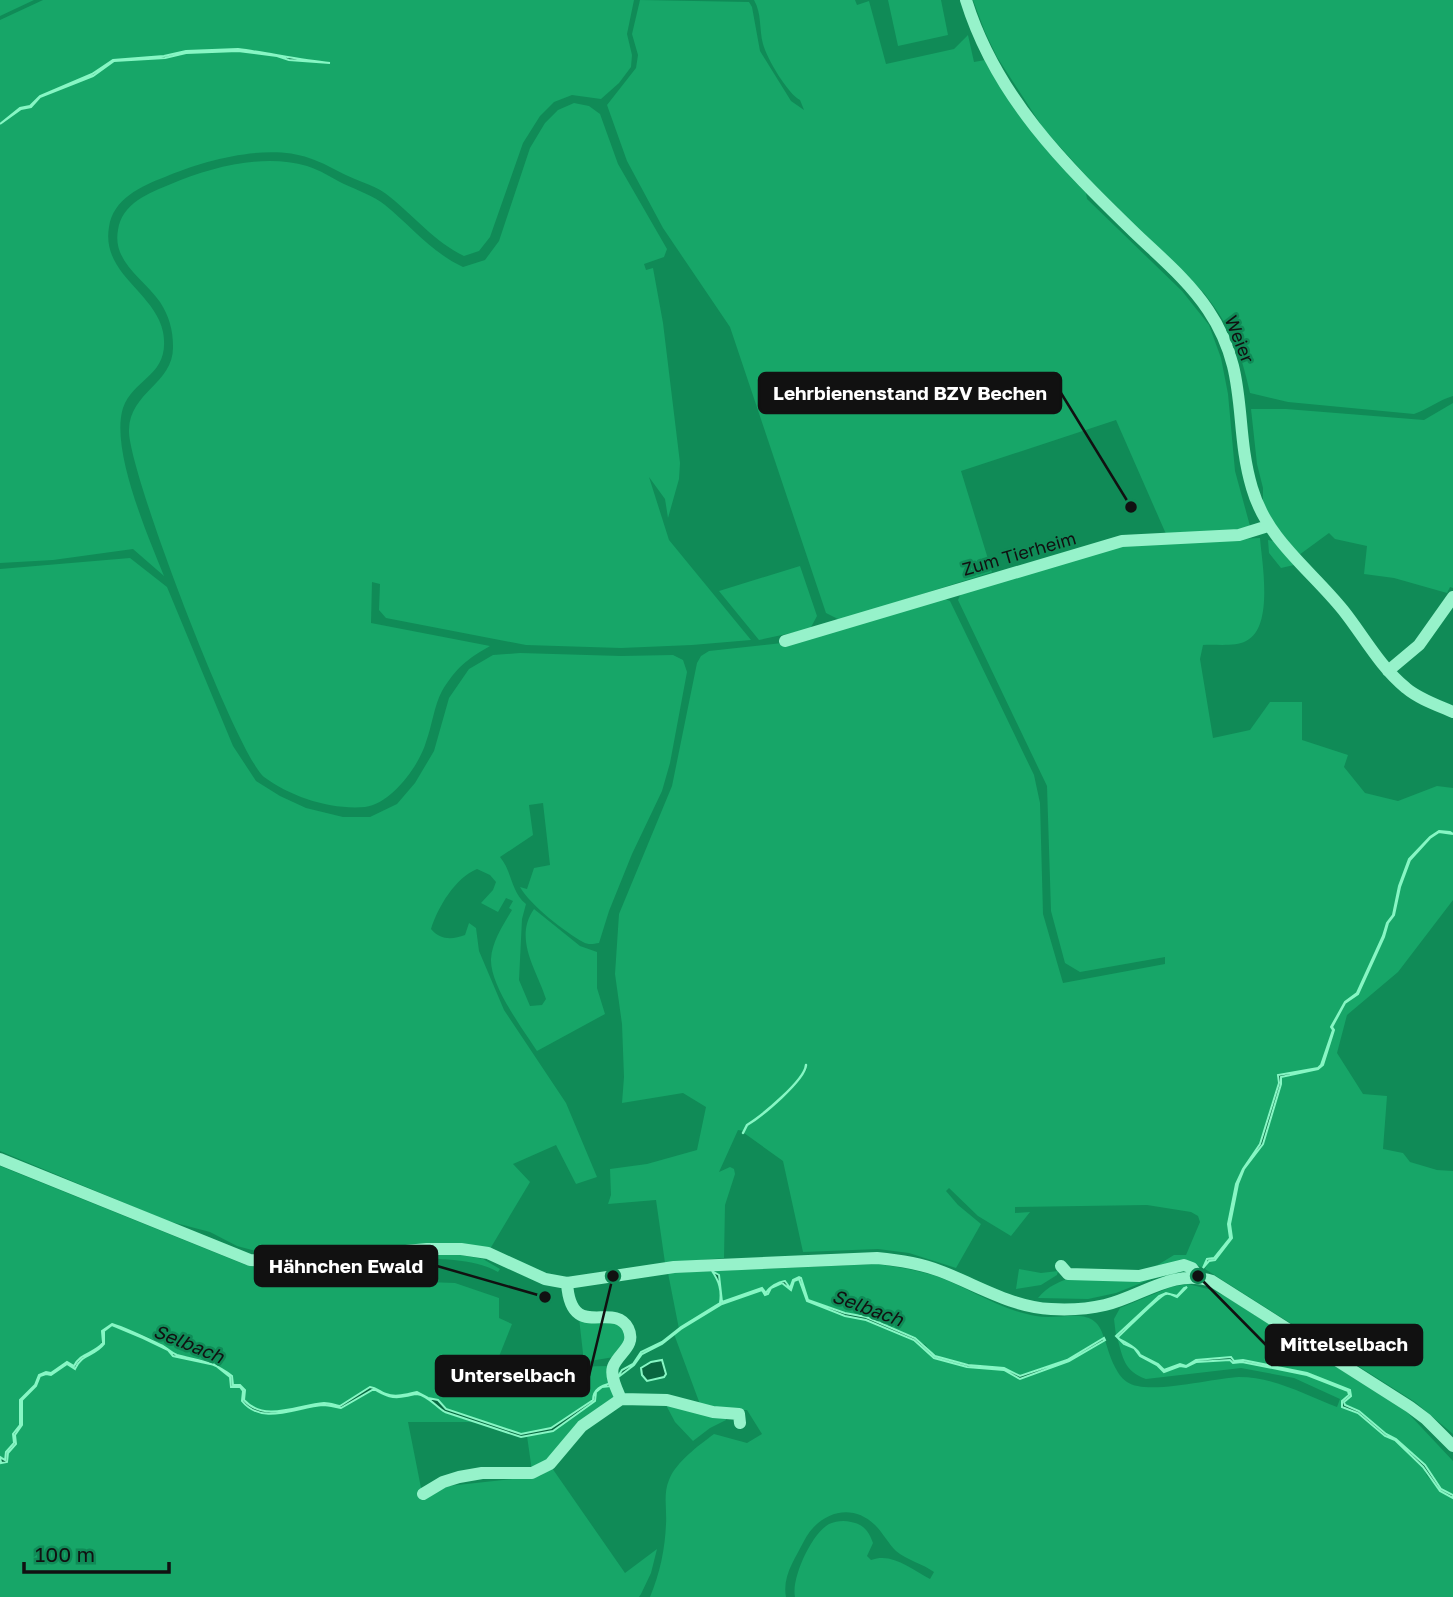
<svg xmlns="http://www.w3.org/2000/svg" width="1453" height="1597" font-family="'Golos Text',sans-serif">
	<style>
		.green { fill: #17a668 }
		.water { fill: #096740; stroke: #87f6c4; stroke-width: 2 }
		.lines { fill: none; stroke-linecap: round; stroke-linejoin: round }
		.stream { stroke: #87f6c4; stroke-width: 2.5 }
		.minor { stroke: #96f2ca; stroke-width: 12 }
		.labels { text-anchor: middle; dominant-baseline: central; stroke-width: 5; stroke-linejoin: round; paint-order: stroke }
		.street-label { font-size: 18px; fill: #111; stroke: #108b57 }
		.water-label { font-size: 19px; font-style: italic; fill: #111; stroke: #108b57 }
		.leader { fill: none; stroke: #111; stroke-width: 2.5 }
		.callout-dot { fill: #111; stroke: #108b57; stroke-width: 2.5 }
		.callout { fill: #111; stroke: #111; stroke-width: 2.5 }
		.callout-label { font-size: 19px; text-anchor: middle; font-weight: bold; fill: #fff }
	</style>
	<rect width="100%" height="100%" fill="#108b57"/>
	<!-- green -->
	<path class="green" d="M0,0H34L0,16Z
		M43,0H634L627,34L632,55L631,67L619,83L601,99L572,95L554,102L540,116L523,143L490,237L479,251L464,256C435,242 415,217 390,197C379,187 361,182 348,176C335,170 322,162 309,158C268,143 204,160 165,177C141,186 113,199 109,227C101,274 155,292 163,332C171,376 134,377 123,408C110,449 148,536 164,576L133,549L53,560L0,563V124L21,109L31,107L40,97L93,76L114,61L165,58L186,53L238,51L277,56L289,60L330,63L290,59L277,54L238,49L186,51L164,56L113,60L92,74L40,96L30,106L20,108L0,123V20Z
		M640,0L749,2L752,7L760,51L791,101L804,110L800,100C788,94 767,59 763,44C759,29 762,14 754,0H855L857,5L869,1L886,64L954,49L968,35L974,62L985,60C1012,110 1046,152 1086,193L1087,199L1182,291L1209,325L1221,358L1228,394L1235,471L1250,526L1234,531L1166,534L1116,420L961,471L992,572L840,620L826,613L730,327L663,228L627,161L607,105L636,68L638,55L632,34Z
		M888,0H941L948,35L898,46Z
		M973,0H1453V396C1439,400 1428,409 1414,414L1288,402L1250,393C1240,348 1232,330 1204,293L1090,180L1043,128L997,57L985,32Z
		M574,103L589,106L600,114L618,164L667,249L664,257L644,264L646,270L653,268L663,323L680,463L679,479L668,518L665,499L649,477L669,540L751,640L692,645L621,648L526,645L386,618L379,610L380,584L372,582L371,623L490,646C467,659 456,668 442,691C434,706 432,726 426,742C419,766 391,804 365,807C331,810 291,797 264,777C237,755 127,469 129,430C130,391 174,384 173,346C173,330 169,316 160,302C144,279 112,262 118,230C122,203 149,193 171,184C211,167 264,153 307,166C320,170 332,178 344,184C357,190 374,196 385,205C412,227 431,252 463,267L485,260L499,241L530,148L545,123L558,110Z
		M1453,403V588L1450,587L1447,593L1394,578L1364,574L1367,546L1335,539L1329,533L1299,555L1275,525L1263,503V488L1257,464L1251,409H1286L1424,420Z
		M1260,538C1262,563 1274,628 1246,641C1235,647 1216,644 1203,645L1200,659L1213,738L1250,730L1270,702H1302V740L1348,755L1344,767L1365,793L1398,801L1437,786L1453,788V900L1398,972L1347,1015L1337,1053L1363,1094L1387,1096L1383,1149L1403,1153L1410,1162L1437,1170L1453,1171V1434L1415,1402L1205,1269L1209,1261L1215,1260L1232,1238L1230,1225L1238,1184L1244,1169L1263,1144L1281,1084V1077L1319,1069L1323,1065L1332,1034L1321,1065L1318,1068L1278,1075L1279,1083L1260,1144L1243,1169L1236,1184L1228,1224L1230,1238L1214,1258L1207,1259L1203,1268L1197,1265L1151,1269L1174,1255H1186L1200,1222L1198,1216L1191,1212L1147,1205L1015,1207V1213L1030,1212L1011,1236L978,1216L949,1188L946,1191L958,1205L981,1224L956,1268L909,1253L878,1249L803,1252L783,1161L744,1133L748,1125L797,1083L807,1069L806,1064C804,1080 762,1115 747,1124L744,1131L738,1130L719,1172L730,1167L734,1169L735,1174L725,1205L724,1258L665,1263L656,1200L608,1204L611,1195L610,1169L647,1164L697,1150L706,1107L683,1093L622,1103L624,1077L622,1024L615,974L619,914L672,786L697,663L701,656L709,651L800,641L940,597L950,601L1034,775L1040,803L1043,914L1063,983L1165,964V957L1080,972L1065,963L1051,911L1047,786L958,600L963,589L1082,555L1142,543Z
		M1268,540L1273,541L1294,565L1281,568L1269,553Z
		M130,558L167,587L233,746L256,781L280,796L306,808L343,817H370L397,804L415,783L434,751L449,698L469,669L493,655L520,653L621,656L673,655L683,660L687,672L670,763L662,791L632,854L609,911L599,943C593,944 588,945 583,942C565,932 529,904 520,887L527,889L534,868L550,865L543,803L529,805L533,835L500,857C512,871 511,892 526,904L522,919L519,980L530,1006L542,1005L546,999C537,970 513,939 534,909L580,946L597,952V988L605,1014L537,1051C523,1029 490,986 491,959C492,942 503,925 512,910L509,908L513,901L506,898L498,912L481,903L493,890L496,882L490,875L477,869C455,878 438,907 431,929C440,940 452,940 465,935L469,923L476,928L479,951L504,1010L566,1103L597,1177L576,1184L556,1145L513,1164L530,1182L490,1249L421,1244L300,1255L268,1254L237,1246L210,1232L168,1221L0,1151V569Z
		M800,566L817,616L810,629L759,640L719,591Z
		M0,1166L246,1265C303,1274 365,1261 422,1255L427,1282L455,1283L499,1298V1318L512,1324L498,1359C531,1372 574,1366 609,1366L611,1383C602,1386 593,1389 593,1399L551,1428L521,1434L446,1409L438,1400L428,1398L417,1392C407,1394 396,1398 386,1394C380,1392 377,1388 370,1387L340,1406C335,1405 329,1403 324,1403C298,1405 265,1423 244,1400L245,1390L240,1385H233L232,1376L208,1361L174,1354C159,1339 132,1331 112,1324L102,1331C104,1362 84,1344 74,1367L67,1362L51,1374L46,1372L39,1375L35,1385L20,1400V1425L13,1434L14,1443L6,1452L3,1461V1457H0Z
		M449,1253L483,1259L500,1269L498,1272C484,1264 470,1262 454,1260C446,1259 439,1260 432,1257L434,1254Z
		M878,1264C897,1267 917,1270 936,1276C969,1288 1000,1310 1036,1316C1063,1321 1095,1303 1104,1338L1067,1359L1020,1376C1000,1361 937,1369 926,1345L884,1324L808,1300L799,1277L793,1280L790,1288L784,1281L770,1287L767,1293L761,1289L722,1302L719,1276L714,1271Z
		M1019,1269L1041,1273L1058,1271L1057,1275L1041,1285L1016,1289Z
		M1174,1270L1116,1293L1088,1299L1038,1298C1048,1286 1061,1280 1076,1277Z
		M712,1271C721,1280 721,1291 720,1303L679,1329L668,1273Z
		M799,1278L807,1301L845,1316L866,1320L914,1340L934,1358L967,1367L1004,1370L1020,1379L1074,1357L1105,1340C1109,1353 1115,1374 1127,1382C1147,1396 1213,1378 1239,1377C1274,1377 1305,1395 1337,1407L1340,1399L1294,1378L1241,1368L1146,1379C1124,1371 1123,1358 1117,1337L1120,1335L1116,1336L1114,1319L1120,1308L1171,1287L1188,1284L1208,1289L1225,1296L1407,1412L1453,1461V1495L1441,1489L1425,1465L1396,1439L1386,1434L1359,1411L1345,1405L1344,1402L1351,1396L1350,1390L1307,1373L1243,1360L1234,1361L1231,1357L1196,1360L1186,1366L1180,1364L1164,1370L1158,1364L1145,1358L1157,1365L1164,1372L1180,1366L1186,1367L1196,1362L1230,1360L1233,1363L1242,1362L1307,1375L1348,1391L1349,1395L1342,1401V1407L1358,1413L1385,1436L1395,1440L1423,1467L1427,1476L1446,1495L1453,1498V1597H795C791,1578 812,1533 829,1524C836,1521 844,1520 851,1522C864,1524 869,1532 873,1543L867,1556L871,1560C892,1552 911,1569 930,1579L934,1572C923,1564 907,1560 896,1551C888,1543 883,1533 875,1525C851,1501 818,1513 804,1541C795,1559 782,1576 786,1597H650C660,1573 665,1549 666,1524C667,1509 663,1494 669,1480C676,1462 698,1446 714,1434L747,1443L762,1434L747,1410H714L701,1407L674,1334L722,1304L762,1290L767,1294L771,1288L781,1283L791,1289L794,1281Z
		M579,1318L618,1323L627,1337L614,1357L584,1362Z
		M112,1325L143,1338L168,1350L173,1356L215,1365L230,1377L231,1387H240L243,1391L242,1401C262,1426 296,1407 323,1405C329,1405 335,1407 341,1408L370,1389L396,1398L417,1394L436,1403L445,1412L472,1422H408L423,1498L448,1486L540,1476L552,1468L625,1573L657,1549L651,1573L641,1594L639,1597H0V1459L1,1463L7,1462L8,1453L16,1444L15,1435L22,1425V1400L36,1386L40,1376L46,1374L51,1375L67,1364L75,1368C81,1354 95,1355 104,1344L103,1331Z
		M612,1386L614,1398L548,1460L532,1471L527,1436L546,1433L595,1401L596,1392L602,1387Z
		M666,1405L726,1417V1420L710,1428L693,1441L675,1422Z"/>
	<!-- water -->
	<path class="water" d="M238,49C269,53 299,60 330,63L289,60L277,56L238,51L186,53L165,58L114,61L93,76L40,97L31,107L21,109L0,124L20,108L30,106L40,96L92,74L113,60L164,56L186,51Z
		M1439,831L1450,832L1453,834L1439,832L1430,838L1410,860L1400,887L1394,915L1388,923L1384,937L1358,994L1345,1003L1332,1027L1334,1030L1323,1065L1318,1069L1281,1077V1084L1263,1144L1244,1169L1238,1184L1230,1224L1232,1238L1215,1260L1209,1261L1203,1268L1207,1259L1214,1258L1230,1238L1228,1224L1236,1184L1243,1169L1260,1144L1279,1083L1278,1075L1318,1068L1321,1065L1333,1030L1331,1027L1345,1002L1357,993L1383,936L1387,923L1393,915L1399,886L1409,859L1430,837Z
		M712,1271L719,1275L722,1302L762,1288L766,1293C769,1287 778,1282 785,1281L790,1288L793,1280L799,1277L801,1278L808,1300L845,1313L866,1317L915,1338L935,1356L968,1365L1004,1368L1020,1376L1067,1360L1104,1338L1105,1340L1069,1361L1020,1379L1004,1370L967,1367L934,1358L914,1340L866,1320L845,1316L807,1301L799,1279L794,1281L791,1290L782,1283L771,1288L768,1294L765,1295L762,1290L722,1304L681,1329L662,1344L642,1354L634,1365L617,1378L622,1370L633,1364L641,1352L662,1342L681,1327L720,1303C722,1290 719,1281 712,1271Z
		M1187,1287L1177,1297C1174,1296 1170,1293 1166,1294C1161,1294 1125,1331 1118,1337L1119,1339C1125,1342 1138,1348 1140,1355L1158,1364L1164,1370L1180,1364L1186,1366L1196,1360L1231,1357L1234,1361L1243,1360L1307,1373L1350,1390L1351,1396L1344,1402L1345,1405L1359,1411L1386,1434L1396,1439L1425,1465L1441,1489L1453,1495V1498L1440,1491L1423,1467L1395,1440L1385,1436L1358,1413L1342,1407V1401L1349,1395L1348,1391L1307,1375L1242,1362L1233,1363L1230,1360L1196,1362L1186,1367L1180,1366L1164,1372L1157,1365L1140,1356L1134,1348L1124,1344L1116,1336L1159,1296L1166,1293L1177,1296L1184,1288Z
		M112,1324C130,1330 146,1338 163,1346C168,1349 172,1353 177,1355C199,1361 213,1361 232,1376L233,1385H240L245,1390L244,1400C265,1423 298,1405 324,1403C329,1403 335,1405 340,1406L370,1387C377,1388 380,1392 386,1394C396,1398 407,1394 417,1392L428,1398L438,1400L446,1409L521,1434L551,1428L593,1400C593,1389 601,1386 611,1383L612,1386L602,1387L596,1392L595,1401L553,1431L521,1437L445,1412C436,1407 429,1396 417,1394C413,1394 409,1396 406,1396C393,1399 385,1396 374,1389L341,1408C335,1407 329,1405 323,1405C296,1407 262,1426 242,1401L243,1391L240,1387H231L230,1377L215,1365L173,1356L168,1350L143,1338L112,1325L104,1331V1344C95,1356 81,1354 75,1369L67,1364L51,1375L46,1374L40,1376L36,1386L22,1400V1425L15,1435L16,1444L8,1453L7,1462L1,1463L0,1457L5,1460L6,1452L14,1443L13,1434L20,1425V1400L35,1385L39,1375L46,1372L51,1373L67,1362L74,1366C80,1353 94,1354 103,1343L102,1331Z
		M662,1360L666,1374L664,1377L647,1381L642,1375L641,1368L651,1362Z"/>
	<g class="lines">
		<!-- stream -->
		<path class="stream" d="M743,1133L747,1125C762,1116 805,1080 806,1065"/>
		<!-- minor -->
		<path class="minor" d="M966,0C996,97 1064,164 1135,233C1160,257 1189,281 1208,310C1250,372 1233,424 1252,488C1267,540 1310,569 1343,610C1363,635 1380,667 1406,688C1419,699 1437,705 1453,712
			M785,641L1122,541L1239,535L1268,526
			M1388,671L1419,645L1453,597
			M0,1159L250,1260L289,1262L427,1249H461L488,1253L545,1279L567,1283L674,1267L877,1258C899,1260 919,1263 940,1271C977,1285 1011,1307 1051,1309C1069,1310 1088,1309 1105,1305C1142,1296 1174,1268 1212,1281L1410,1407L1426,1419L1453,1446
			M1061,1266L1068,1274L1139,1276L1184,1265L1192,1268L1198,1276
			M567,1283C571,1343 613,1300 628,1328C637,1346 618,1353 613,1367C610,1377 617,1390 621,1399L667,1400L713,1412L739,1414L740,1423
			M423,1494L443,1482L459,1477L482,1473H532L550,1464L582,1426L621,1399"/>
	</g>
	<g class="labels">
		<!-- street labels -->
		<g class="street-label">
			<text transform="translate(1240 339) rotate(68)">Weier</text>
			<text transform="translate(1019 553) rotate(-16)">Zum Tierheim</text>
		</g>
		<!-- water labels -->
		<g class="water-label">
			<text transform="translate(868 1307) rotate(20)">Selbach</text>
			<text transform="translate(189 1343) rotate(22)">Selbach</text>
		</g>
	</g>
	<!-- callouts -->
	<path class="leader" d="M1131 507L1061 393M545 1297L437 1266M1198 1276L1266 1345M613 1276L589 1376"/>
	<g class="callout-dot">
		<circle cx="1131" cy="507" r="7"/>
		<circle cx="545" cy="1297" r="7"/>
		<circle cx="1198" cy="1276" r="7"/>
		<circle cx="613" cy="1276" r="7"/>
	</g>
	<g class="callout">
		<rect x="759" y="373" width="302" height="40" rx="7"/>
		<rect x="255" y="1246" width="182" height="40" rx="7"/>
		<rect x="1266" y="1325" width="156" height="40" rx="7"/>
		<rect x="436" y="1356" width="153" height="40" rx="7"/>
	</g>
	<g class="callout-label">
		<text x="910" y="400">Lehrbienenstand BZV Bechen</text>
		<text x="346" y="1273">Hähnchen Ewald</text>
		<text x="1344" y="1351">Mittelselbach</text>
		<text x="513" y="1382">Unterselbach</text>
	</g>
	<!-- scale -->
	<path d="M24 1562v10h145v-10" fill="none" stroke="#111111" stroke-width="3.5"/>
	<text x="35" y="1562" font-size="21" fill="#111111" stroke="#108b57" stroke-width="5" paint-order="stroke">100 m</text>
</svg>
